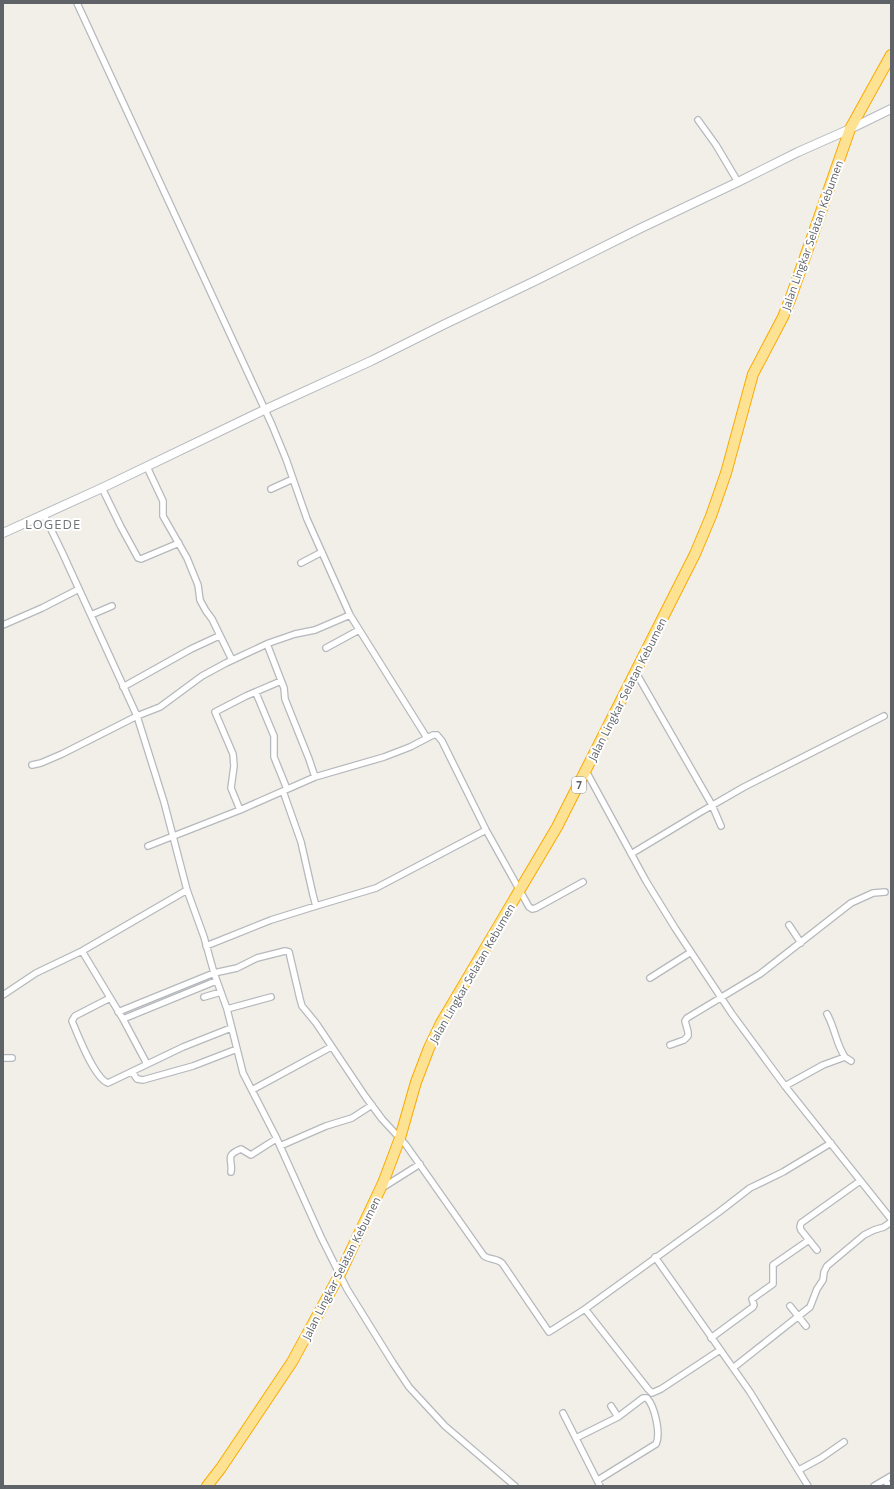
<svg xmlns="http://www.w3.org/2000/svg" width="894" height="1489" font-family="'Open Sans',sans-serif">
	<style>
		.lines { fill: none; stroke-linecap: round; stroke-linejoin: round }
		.street-casing { stroke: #b5b8bc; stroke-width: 8 }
		.secondary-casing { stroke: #b6babf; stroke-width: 10 }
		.highway-casing { stroke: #f9ab00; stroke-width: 12 }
		.street { stroke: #fff; stroke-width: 5.5 }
		.secondary { stroke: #fff; stroke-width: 8 }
		.highway { stroke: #fde293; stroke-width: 10 }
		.labels { text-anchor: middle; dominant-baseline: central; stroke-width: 4; stroke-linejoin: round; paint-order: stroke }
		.shield { fill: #fff; stroke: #8f9295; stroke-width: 1 }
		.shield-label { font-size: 10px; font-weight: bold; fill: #5f6368 }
		.street-label { font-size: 11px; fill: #5f6368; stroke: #fff }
		.quarter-label { font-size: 13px; letter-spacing: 1px; fill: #70757a; stroke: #fff }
	</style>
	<rect width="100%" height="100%" fill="#f1efe8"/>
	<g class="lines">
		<defs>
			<path id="street" d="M77,3L272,425L286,459L307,519L350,615L427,738
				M698,120L716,145L738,182
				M147,467L163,501V516L187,558L198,585L200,600L206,611L212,619L232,660
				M102,488L121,527L138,558L141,559L179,543
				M271,489L293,479
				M44,515L62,552L137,716L164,802L187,890L204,937L214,973L227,1009L243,1073L276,1137L321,1237L347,1289L393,1363L409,1387L445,1426L515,1486
				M301,563L322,552
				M91,615L112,606
				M3,625L42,608L79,589
				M267,644L284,688L285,699L309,759L315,777
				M326,648L359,630
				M635,671L712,805L721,826
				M123,687L191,649L219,636
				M256,693L274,736V757L287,789
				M32,765L41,763L62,754L137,716L160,707L202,676L226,663L269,643L295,634L315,630L350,615
				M586,771L646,881L675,928L732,1014L785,1086L891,1219
				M283,791L301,842L313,895L316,906L376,888L486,830
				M240,810L231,788L234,766L233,754L215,712L246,696L281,681
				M148,846L240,810L315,777L384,757L410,747L433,735H437L442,741L486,830L529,907L532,909L536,908L583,882
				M631,854L699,813L744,787L884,716
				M789,925L801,943
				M206,946L271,920L316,906
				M82,951L123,1019L147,1064
				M650,978L691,952
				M3,995L36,973L82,951L187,890
				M204,997L221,992
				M110,998L75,1016L72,1021C78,1035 94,1078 108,1083L183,1047L231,1028
				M227,1009L271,997
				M118,1012L214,973L237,968L257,958L285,951L289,952L300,999L302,1006L316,1023L365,1096L382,1119L406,1145L484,1256C490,1260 496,1258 502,1263L549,1332L585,1309
				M827,1014C835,1028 836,1044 845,1057
				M123,1019L216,981
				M670,1045L684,1040L688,1036V1032L685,1021L687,1018L760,974L851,903L873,893L885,892
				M3,1058H12
				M132,1072L137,1079L143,1080L193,1066L237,1049
				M785,1086L823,1065L845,1057L851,1061
				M252,1090L331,1047
				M280,1146L326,1126L352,1118L372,1105
				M231,1172C233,1159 224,1156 241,1149L251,1155L276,1139
				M382,1188L420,1164
				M817,1250L801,1230L800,1227L801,1223L860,1181
				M655,1257L750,1392L808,1486
				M790,1306L806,1326
				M711,1338L753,1307L754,1305L752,1299L773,1284V1265L809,1240
				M720,1350L661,1389L652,1393L648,1389L585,1309L719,1212L750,1188L783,1172L831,1143
				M733,1368L810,1307L817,1289L823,1280L824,1272L827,1266L864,1235L874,1230L884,1227L891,1222
				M611,1406L618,1417
				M563,1413L600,1486
				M576,1438L618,1417L643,1398H647C655,1407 661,1434 656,1444L598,1480
				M799,1470L821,1458L844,1442
				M885,1480L889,1486
				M874,1486L891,1476"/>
			<path id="secondary" d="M3,533L102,488L264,410L371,361L443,325L537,280L641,228L738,182L798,152L850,129L891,109"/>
			<path id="highway" d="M207,1486L221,1468L292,1362L340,1274L383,1183L400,1138L416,1082L429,1048L441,1023L557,827L695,554L711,516L726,473L753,374L783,317L791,297L850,129L891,55"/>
		</defs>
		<!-- street casing -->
		<use href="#street" class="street-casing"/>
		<!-- secondary casing -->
		<use href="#secondary" class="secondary-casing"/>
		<!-- highway casing -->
		<use href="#highway" class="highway-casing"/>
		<!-- street -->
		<use href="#street" class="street"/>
		<!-- secondary -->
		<use href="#secondary" class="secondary"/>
		<!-- highway -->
		<use href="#highway" class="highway"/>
	</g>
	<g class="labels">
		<!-- shield labels -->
		<rect class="shield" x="572" y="777" width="14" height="16" rx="3"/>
		<g class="shield-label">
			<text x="579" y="785">7</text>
		</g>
		<!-- street labels -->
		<g class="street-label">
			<text transform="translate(812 235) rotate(-70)">Jalan Lingkar Selatan Kebumen</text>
			<text transform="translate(627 689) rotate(-63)">Jalan Lingkar Selatan Kebumen</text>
			<text transform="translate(472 973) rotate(-60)">Jalan Lingkar Selatan Kebumen</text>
			<text transform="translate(341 1268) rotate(-63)">Jalan Lingkar Selatan Kebumen</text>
		</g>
		<!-- quarter labels -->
		<g class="quarter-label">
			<text x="53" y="524">LOGEDE</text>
		</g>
	</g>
	<!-- border -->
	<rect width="894" height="1489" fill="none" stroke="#5f6368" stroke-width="8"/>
</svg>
